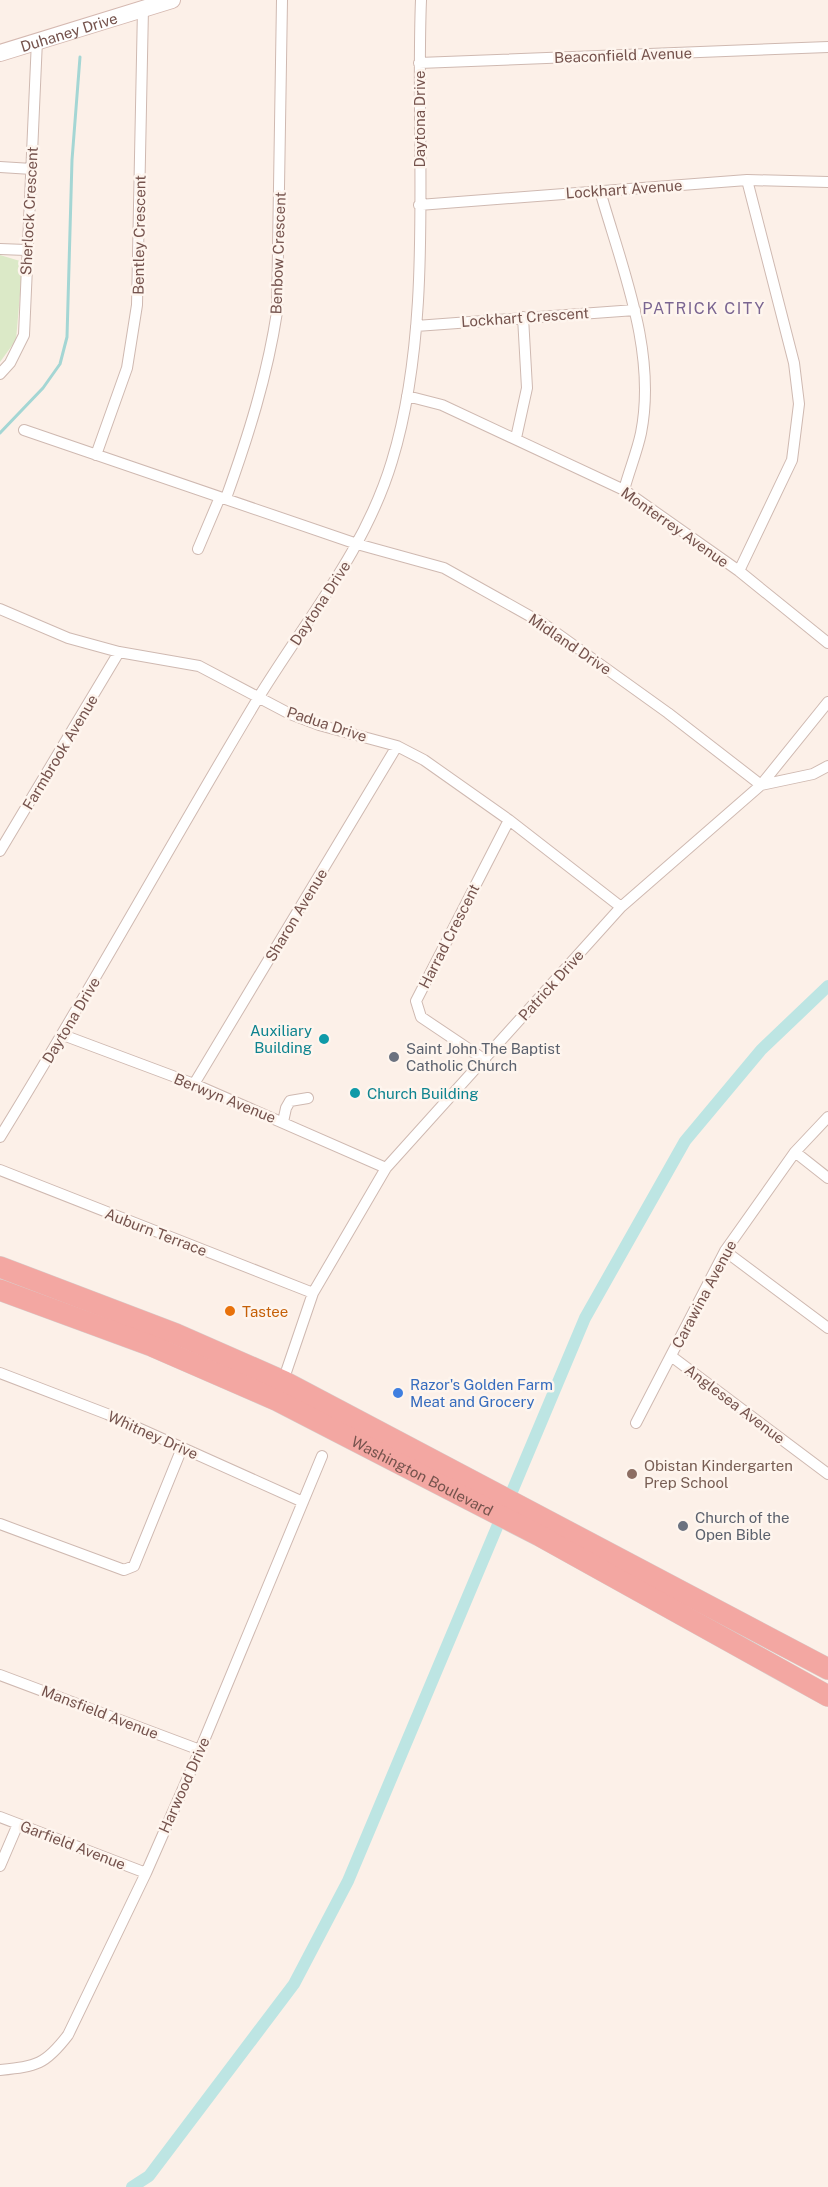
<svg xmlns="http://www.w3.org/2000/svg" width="828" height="2187" font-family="'Public Sans',sans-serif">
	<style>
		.green { fill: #dbe9c7 }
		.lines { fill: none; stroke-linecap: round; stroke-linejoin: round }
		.stream { stroke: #a4d6d4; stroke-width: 3 }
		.canal { stroke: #bde5e3; stroke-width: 12 }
		.street-casing { stroke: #cfb9b1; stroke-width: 12 }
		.secondary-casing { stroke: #d5b9b1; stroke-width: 18 }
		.highway-casing { stroke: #d8cfcd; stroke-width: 22 }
		.street { stroke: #fff; stroke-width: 10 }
		.secondary { stroke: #fff; stroke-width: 16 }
		.highway { stroke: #f3a7a2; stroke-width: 21 }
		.culture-dot { fill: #0f9aa8; stroke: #fef5ee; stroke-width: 2 }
		.worship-dot { fill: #6b7280; stroke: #fef5ee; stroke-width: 2 }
		.food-dot { fill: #e8710a; stroke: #fef5ee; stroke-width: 2 }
		.shop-dot { fill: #3f7fe0; stroke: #fef5ee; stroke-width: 2 }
		.education-dot { fill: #8d6e63; stroke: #fef5ee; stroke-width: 2 }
		.labels { text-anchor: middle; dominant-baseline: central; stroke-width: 5; stroke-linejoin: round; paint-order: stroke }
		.street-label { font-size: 15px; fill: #75534d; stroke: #fef5ee }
		.culture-label { font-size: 15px; fill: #0d838f; stroke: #fef5ee; text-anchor: end }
		.worship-label { font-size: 15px; fill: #5b616d; stroke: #fef5ee; text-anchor: start }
		.food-label { font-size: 15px; fill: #c56008; stroke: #fef5ee; text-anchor: start }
		.shop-label { font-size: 15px; fill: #366cbe; stroke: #fef5ee; text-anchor: start }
		.education-label { font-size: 15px; fill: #785e54; stroke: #fef5ee; text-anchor: start }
		.neighbourhood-label { font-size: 16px; letter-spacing: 1.5px; fill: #7a6591; stroke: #fef5ee }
	</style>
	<rect width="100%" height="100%" fill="#fcf0e8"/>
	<!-- green -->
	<path class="green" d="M0,255L20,261L22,271L16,340L0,362Z"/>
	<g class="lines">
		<!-- stream -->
		<path class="stream" d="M0,433L43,388L60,364L67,337L72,160L80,57"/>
		<!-- canal -->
		<path class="canal" d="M132,2187L149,2176L294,1984L348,1881L585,1318L685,1141L761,1050L828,986"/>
		<defs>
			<path id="street" d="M419,63L828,47
				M0,167L32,169
				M600,191C622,268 657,352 641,433C637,452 629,471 624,490
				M419,205L747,180L828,182
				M0,249L26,250
				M416,326L635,310
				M0,374L10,363L24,335L37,40
				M407,396L442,405L624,490L739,571L828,643
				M24,430L357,544L444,568L544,624L668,713L761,785
				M516,438L527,388L523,317
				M96,455L127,368L137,305L143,8
				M226,498C248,437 267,377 277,312L282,0
				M198,549L220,497
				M739,571L792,460L799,404L794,363L747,180
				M0,609L68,638L119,652L199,666L290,714L319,725L397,746L424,760L509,820L621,907
				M761,785L828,702
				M0,851L119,652
				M63,1035L194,1084L386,1168
				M485,1060L421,1017L416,1001L509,820
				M194,1084L397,746
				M283,1122L286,1108L290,1101L308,1098
				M0,1137C89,993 170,845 257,700C305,621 365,551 392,461C435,320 415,147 421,0
				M795,1152L828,1178
				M0,1170L313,1293
				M725,1251L828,1328
				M671,1356L828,1474
				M0,1373L107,1414L303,1502
				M282,1384L313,1293L386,1168L621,907L761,785L813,774L828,766
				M636,1423L725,1251L795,1152L828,1117
				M0,1524L124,1570L134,1566L182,1448
				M0,1675L200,1750
				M0,1817L146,1873
				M0,1866L18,1824
				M0,2070C37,2066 45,2065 68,2035L146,1873L200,1750L322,1456"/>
			<g id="secondary">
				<path id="s1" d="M0,53L172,0"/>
			</g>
			<g id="highway">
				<path d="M0,1267L176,1334L283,1381L828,1669"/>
				<path id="s2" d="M0,1290L152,1346L276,1400L540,1536L828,1696"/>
			</g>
		</defs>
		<!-- street casing -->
		<use href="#street" class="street-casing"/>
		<!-- secondary casing -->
		<use href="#secondary" class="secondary-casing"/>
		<!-- highway casing -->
		<use href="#highway" class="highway-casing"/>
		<!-- street -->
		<use href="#street" class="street"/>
		<!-- secondary -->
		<use href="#secondary" class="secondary"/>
		<!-- highway -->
		<use href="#highway" class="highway"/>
	</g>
	<!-- markers -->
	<g class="culture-dot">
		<circle cx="324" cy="1039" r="6"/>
		<circle cx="355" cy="1093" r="6"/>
	</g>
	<g class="worship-dot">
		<circle cx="394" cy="1057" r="6"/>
		<circle cx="683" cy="1526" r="6"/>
	</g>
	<circle class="food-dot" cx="230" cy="1311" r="6"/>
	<circle class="shop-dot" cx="398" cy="1393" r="6"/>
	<circle class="education-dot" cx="632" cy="1474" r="6"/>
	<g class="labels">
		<!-- street labels -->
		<g class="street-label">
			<text stroke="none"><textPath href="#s1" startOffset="72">Duhaney Drive</textPath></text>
			<text transform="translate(623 55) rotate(-2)">Beaconfield Avenue</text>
			<text transform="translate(419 119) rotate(-90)">Daytona Drive</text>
			<text transform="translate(624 189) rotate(-4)">Lockhart Avenue</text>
			<text transform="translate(29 211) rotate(-87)">Sherlock Crescent</text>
			<text transform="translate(139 235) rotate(-89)">Bentley Crescent</text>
			<text transform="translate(278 253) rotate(-88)">Benbow Crescent</text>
			<text transform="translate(525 317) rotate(-4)">Lockhart Crescent</text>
			<text transform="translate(675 527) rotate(35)">Monterrey Avenue</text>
			<text transform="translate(320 603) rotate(-57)">Daytona Drive</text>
			<text transform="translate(570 644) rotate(34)">Midland Drive</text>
			<text transform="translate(327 724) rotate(18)">Padua Drive</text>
			<text transform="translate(60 752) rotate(-59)">Farmbrook Avenue</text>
			<text transform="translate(296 915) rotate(-59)">Sharon Avenue</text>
			<text transform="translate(449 936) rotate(-63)">Harrad Crescent</text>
			<text transform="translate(551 985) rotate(-48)">Patrick Drive</text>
			<text transform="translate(71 1020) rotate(-59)">Daytona Drive</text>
			<text transform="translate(225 1098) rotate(22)">Berwyn Avenue</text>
			<text transform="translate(156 1232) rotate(21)">Auburn Terrace</text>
			<text transform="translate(704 1294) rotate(-62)">Carawina Avenue</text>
			<text transform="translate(735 1404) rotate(37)">Anglesea Avenue</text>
			<text transform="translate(153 1435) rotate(24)">Whitney Drive</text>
			<text stroke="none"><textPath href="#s2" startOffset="462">Washington Boulevard</textPath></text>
			<text transform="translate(100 1712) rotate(21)">Mansfield Avenue</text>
			<text transform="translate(184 1785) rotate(-66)">Harwood Drive</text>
			<text transform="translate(73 1845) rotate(21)">Garfield Avenue</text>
		</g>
		<!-- culture labels -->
		<g class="culture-label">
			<text x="312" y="1030">Auxiliary<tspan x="312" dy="17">Building</tspan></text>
			<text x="367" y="1093" text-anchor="start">Church Building</text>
		</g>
		<!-- worship labels -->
		<g class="worship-label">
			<text x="406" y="1048">Saint John The Baptist<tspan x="406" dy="17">Catholic Church</tspan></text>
			<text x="695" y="1517">Church of the<tspan x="695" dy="17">Open Bible</tspan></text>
		</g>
		<!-- food labels -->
		<g class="food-label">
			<text x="242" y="1311">Tastee</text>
		</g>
		<!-- shop labels -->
		<g class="shop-label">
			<text x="410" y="1384">Razor's Golden Farm<tspan x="410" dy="17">Meat and Grocery</tspan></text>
		</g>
		<!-- education labels -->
		<g class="education-label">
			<text x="644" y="1465">Obistan Kindergarten<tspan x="644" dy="17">Prep School</tspan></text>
		</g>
		<!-- neighbourhood labels -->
		<g class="neighbourhood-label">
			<text x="704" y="308">PATRICK CITY</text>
		</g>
	</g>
</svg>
